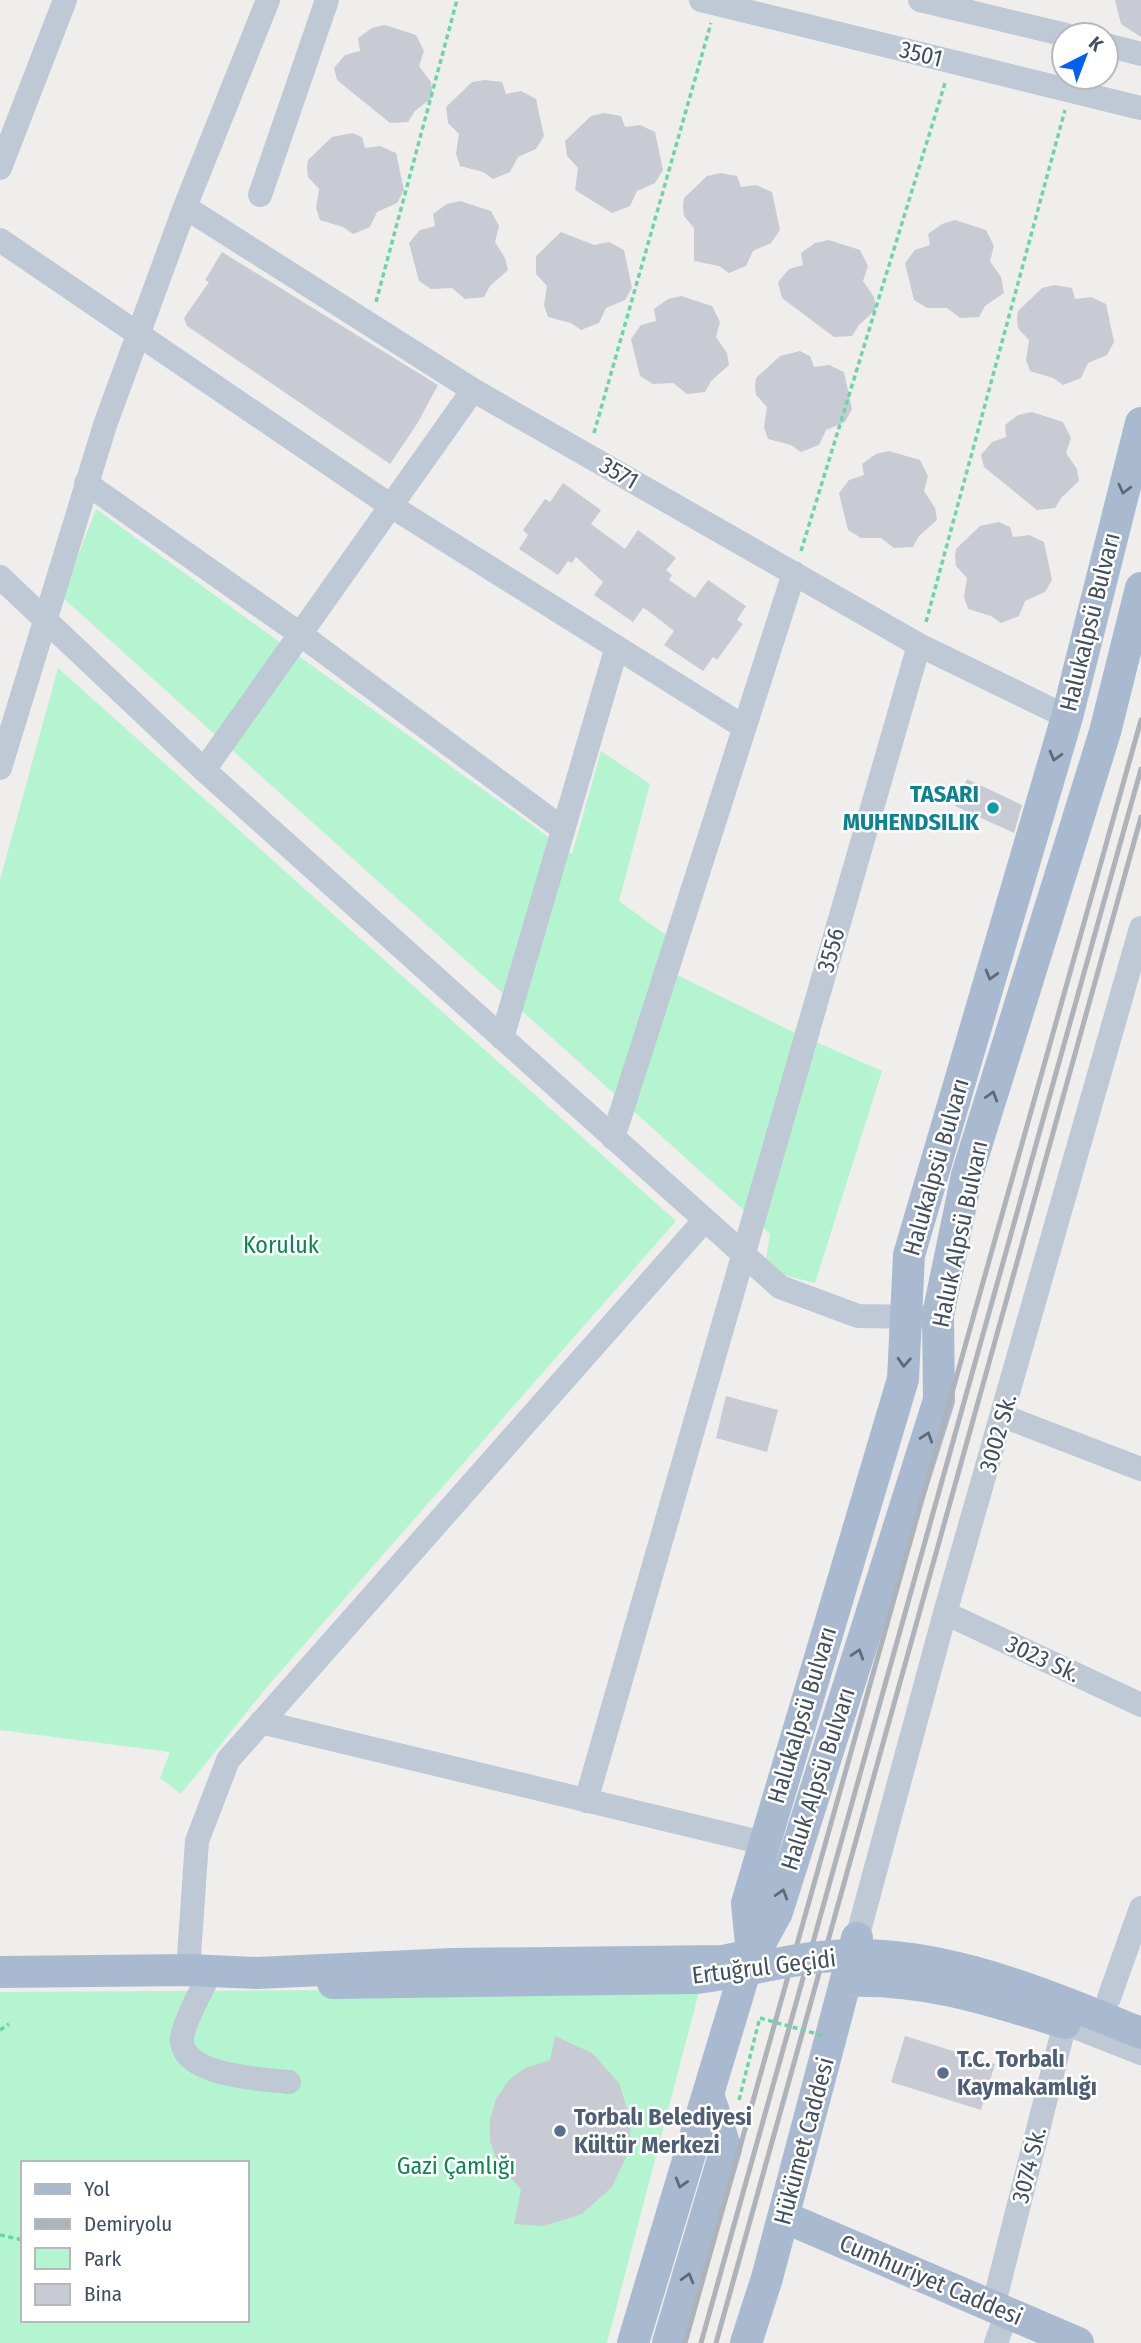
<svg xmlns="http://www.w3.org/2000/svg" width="1141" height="2343" font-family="'Fira Sans Condensed',sans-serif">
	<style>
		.green { fill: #b5f4d1; fill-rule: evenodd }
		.building { fill: #c8cbd4 }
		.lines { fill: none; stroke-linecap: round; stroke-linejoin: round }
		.path { stroke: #69d6a7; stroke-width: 3.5; stroke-dasharray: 5 3.5; stroke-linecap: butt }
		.minor { stroke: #bec9d5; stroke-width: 24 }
		.major { stroke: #a9bad0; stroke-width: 32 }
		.rail { stroke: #aeb2b9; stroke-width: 5 }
		.path-bridge { stroke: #69d6a7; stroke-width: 3.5; stroke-dasharray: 5 3.5; stroke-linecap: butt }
		.major-bridge { stroke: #a9bad0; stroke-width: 32 }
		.oneway { stroke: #5c6a7a }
		.culture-dot { fill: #0f9aa8; stroke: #fff; stroke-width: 2.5 }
		.service-dot { fill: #5c6f8a; stroke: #fff; stroke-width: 2.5 }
		.labels { text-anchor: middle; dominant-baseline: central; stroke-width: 5; stroke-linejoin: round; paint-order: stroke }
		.street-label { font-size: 24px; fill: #434f5d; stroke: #fff }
		.culture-label { font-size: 24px; font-weight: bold; fill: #0d838f; stroke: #fff; text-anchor: end }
		.park-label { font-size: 24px; fill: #0b8750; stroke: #fff }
		.service-label { font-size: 24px; font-weight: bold; fill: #4e5e75; stroke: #fff; text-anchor: start }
	</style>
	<rect width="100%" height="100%" fill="#f0eded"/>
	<!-- green -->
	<path class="green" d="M96,509L572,854L601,751L650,784L619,901L666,935L657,965L791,1031L882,1071L815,1283L776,1273L766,1258L770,1234L62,597Z
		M58,668L676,1221L266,1688L181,1794L160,1778L170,1752L0,1730V880Z
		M700,1988L607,2343H0V1992ZM23,2163H247V2320H23Z"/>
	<!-- building -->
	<path class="building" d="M1115,0H1141V37L1121,24Z
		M385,25L416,35L424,51L419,66L431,82L433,97L415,111L408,122L390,123L337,80L334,68L345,55L360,51L358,38L372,28Z
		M485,80L502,82L506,94L521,91L536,99L544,136L536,149L518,157L510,172L493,179L483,172L460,166L456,154L459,134L448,123L446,107L472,82Z
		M604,113L621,116L625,127L640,125L655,132L663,170L655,183L637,191L630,206L612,213L575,190L578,168L567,156L565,141L591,116Z
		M352,133L362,137L365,148L380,146L396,153L404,190L397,203L377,212L370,227L353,234L343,227L320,220L316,208L319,189L308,177L307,167L308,160L332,137Z
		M721,173L737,176L741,187L756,185L772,192L780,230L771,243L753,251L746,266L729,273L719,266L694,261V228L684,216L683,206L684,198L707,176Z
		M460,201L491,211L499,226L495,242L505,258L508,270L490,286L484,297L465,299L452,288L431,289L419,281L409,243L420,230L435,226L433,214L447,204Z
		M955,220L986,230L994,246L990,261L1001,277L1004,293L985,306L979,317L960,318L947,308H927L914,300L905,263L915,250L930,245L928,234L942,224Z
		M561,232L594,245L609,242L624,250L632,288L625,300L606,308L599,323L581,330L571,323L548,317L544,305L547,286L536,274V256Z
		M829,240L860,250L868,266L863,281L874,297L876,309L859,325L852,336L834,337L782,298L778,282L789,269L803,265L801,253L815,243Z
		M222,252L438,385L417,424L390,464L187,326L184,318L209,282L205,280Z
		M1055,285L1072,288L1075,299L1091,297L1106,304L1114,342L1107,355L1088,363L1081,378L1063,385L1053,378L1030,371L1026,360L1029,340L1018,328L1017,318L1018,311L1042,288Z
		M681,296L712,306L720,322L716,337L727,353L729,365L711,381L705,392L687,394L673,383L653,384L640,376L631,339L641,325L656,321L654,309L668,299Z
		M800,351L810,356L814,367L829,365L844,372L852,409L845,422L826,430L819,445L801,452L791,445L768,439L764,427L767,407L756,395L755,386L756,378L780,356Z
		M1032,412L1063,422L1071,438L1066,453L1077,469L1079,481L1062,497L1055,508L1037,510L984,467L981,455L992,442L1006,437L1005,425L1018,415Z
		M889,451L920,460L928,476L924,491L935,508L937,520L919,536L913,547L894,548L881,538H861L848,530L839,493L849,480L864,475L862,464L876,454Z
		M563,483L601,510L591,524L625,549L638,530L676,558L666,570L672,575L669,580L695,598L708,580L746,606L737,620L743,624L717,660L713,657L703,671L664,645L674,631L647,610L643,608L633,622L594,595L603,582L576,557L572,563L568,561L558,575L519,549L528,535L523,530L545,499L550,502Z
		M999,522L1010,527L1013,537L1029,535L1044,542L1052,580L1045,592L1025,601L1019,616L1001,623L991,616L968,609L964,597L967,578L956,566L955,556L956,549L980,526Z
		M967,779L1022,805L1014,833L955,806Z
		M726,1396L778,1410L767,1452L716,1438Z
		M555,2036L592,2053L619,2083L631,2121L629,2151L612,2187L582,2214L544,2226L514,2224L521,2190L497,2161L490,2141V2119L496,2099L508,2081L525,2068L550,2060Z
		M905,2036L995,2064L981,2110L891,2082Z"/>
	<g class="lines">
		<!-- path -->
		<path class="path" d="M376,302L457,0
			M594,433L711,23
			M801,551L946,80
			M926,622L1065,110
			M0,2030L9,2024
			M739,2100L759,2021
			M0,2235L23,2240"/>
		<!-- minor -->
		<path class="minor" d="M701,0L1141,108
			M920,0L1066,35
			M1106,45L1141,54
			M0,168L65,0
			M260,195L327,0
			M185,207L473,390L919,645L1067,717
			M0,240L391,506L744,727
			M86,483L300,634L563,829
			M0,577L204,770L780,1287L858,1316L923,1317
			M0,768L105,425L185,207L268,0
			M204,770L473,390
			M502,1038L616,650
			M613,1138L794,573
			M1003,1416L1141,1469
			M945,1613L1141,1705
			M261,1722L764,1843
			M586,1801L919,645
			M857,1938L945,1613L1141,928
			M188,1970L197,1841L228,1760L704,1221
			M211,1971C204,1986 180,2028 182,2042C186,2077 264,2079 289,2082
			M1109,1998L1141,1908
			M993,2307L1065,2023L1141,2053
			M996,2343L1007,2313"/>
		<!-- major -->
		<path class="major" d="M752,1955L747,1903L903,1379L909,1255L1067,717L1141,423
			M0,1972L188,1970L257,1973L453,1964L723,1961L747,1956
			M846,1981C925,1978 990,2000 1065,2023
			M784,2217L1078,2343
			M633,2343L745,1971L777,1912L939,1400L938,1315L967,1175L1105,732L1141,588
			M668,2343L726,2149L708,2094
			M746,2343L767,2278L857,1938"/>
		<!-- rail -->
		<path class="rail" d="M685,2343L1141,720
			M701,2343L1141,769
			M716,2343L1141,817"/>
		<!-- path-bridge -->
		<path class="path-bridge" d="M760,2018L824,2036"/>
		<!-- major-bridge -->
		<path class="major-bridge" d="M333,1983L694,1978C737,1974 778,1961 821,1957C931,1944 1041,1993 1141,2033"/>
	</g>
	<!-- one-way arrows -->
	<defs><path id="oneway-chevron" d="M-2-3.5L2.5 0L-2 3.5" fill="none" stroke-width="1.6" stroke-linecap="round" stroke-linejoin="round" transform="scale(1.75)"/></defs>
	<g class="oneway">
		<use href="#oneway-chevron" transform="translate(1124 489) rotate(104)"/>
		<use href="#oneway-chevron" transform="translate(1055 756) rotate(106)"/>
		<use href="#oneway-chevron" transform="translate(991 975) rotate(106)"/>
		<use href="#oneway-chevron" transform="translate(992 1096) rotate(-73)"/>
		<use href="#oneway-chevron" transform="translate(904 1362) rotate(93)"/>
		<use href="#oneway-chevron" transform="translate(927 1437) rotate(-72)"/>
		<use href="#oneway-chevron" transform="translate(858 1654) rotate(-72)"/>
		<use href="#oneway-chevron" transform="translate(782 1894) rotate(-73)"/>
		<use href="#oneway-chevron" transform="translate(681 2183) rotate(107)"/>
		<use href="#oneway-chevron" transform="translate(688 2278) rotate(-74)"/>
	</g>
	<!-- markers -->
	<circle class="culture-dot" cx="993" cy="808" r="7"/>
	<g class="service-dot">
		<circle cx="943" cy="2073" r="7"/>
		<circle cx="560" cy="2131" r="7"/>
	</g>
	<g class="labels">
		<!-- street labels -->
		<g class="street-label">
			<text transform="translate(921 54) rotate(14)">3501</text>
			<text transform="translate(619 473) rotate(30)">3571</text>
			<text transform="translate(1090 622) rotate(-76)">Halukalpsü Bulvarı</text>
			<text transform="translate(831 950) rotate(-74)">3556</text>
			<text transform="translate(936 1167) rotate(-74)">Halukalpsü Bulvarı</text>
			<text transform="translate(960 1234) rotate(-78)">Haluk Alpsü Bulvarı</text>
			<text transform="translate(998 1433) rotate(-74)">3002 Sk.</text>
			<text transform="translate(1043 1659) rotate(25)">3023 Sk.</text>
			<text transform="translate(802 1715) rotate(-73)">Halukalpsü Bulvarı</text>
			<text transform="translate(818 1779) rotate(-72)">Haluk Alpsü Bulvarı</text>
			<text transform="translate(764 1967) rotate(-7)">Ertuğrul Geçidi</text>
			<text transform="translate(804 2141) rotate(-75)">Hükümet Caddesi</text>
			<text transform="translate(1029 2165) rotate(-76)">3074 Sk.</text>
			<text transform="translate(931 2280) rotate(23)">Cumhuriyet Caddesi</text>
		</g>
		<!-- culture labels -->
		<g class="culture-label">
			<text x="979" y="794">TASARI<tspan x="979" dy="28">MUHENDSILIK</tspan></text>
		</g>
		<!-- park labels -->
		<g class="park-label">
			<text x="281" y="1245">Koruluk</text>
			<text x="456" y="2166">Gazi Çamlığı</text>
		</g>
		<!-- service labels -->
		<g class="service-label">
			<text x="957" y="2059">T.C. Torbalı<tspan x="957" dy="28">Kaymakamlığı</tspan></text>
			<text x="574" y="2117">Torbalı Belediyesi<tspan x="574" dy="28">Kültür Merkezi</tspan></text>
		</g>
	</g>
	<!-- legend -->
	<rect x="21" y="2161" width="228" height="161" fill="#ffffff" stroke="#b4b9be" stroke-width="2"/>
	<rect x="35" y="2184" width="35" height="10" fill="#a9bad0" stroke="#b4b9be" stroke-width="2"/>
	<text x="84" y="2196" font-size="21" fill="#434f5d">Yol</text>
	<rect x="35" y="2219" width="35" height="10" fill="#aeb2b9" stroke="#b4b9be" stroke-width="2"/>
	<text x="84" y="2231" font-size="21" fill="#434f5d">Demiryolu</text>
	<rect x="35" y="2248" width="35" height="21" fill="#b5f4d1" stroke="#b4b9be" stroke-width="2"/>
	<text x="84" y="2266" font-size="21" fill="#434f5d">Park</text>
	<rect x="35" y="2284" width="35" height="21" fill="#c8cbd4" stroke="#b4b9be" stroke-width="2"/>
	<text x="84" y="2301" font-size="21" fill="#434f5d">Bina</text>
	<!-- north arrow -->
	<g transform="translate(1085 56) rotate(42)"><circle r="33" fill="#ffffff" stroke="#b4b9be" stroke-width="2"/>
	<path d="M0-5L12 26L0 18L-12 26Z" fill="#035ef4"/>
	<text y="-10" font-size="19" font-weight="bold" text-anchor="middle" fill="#434f5d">K</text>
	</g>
</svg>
